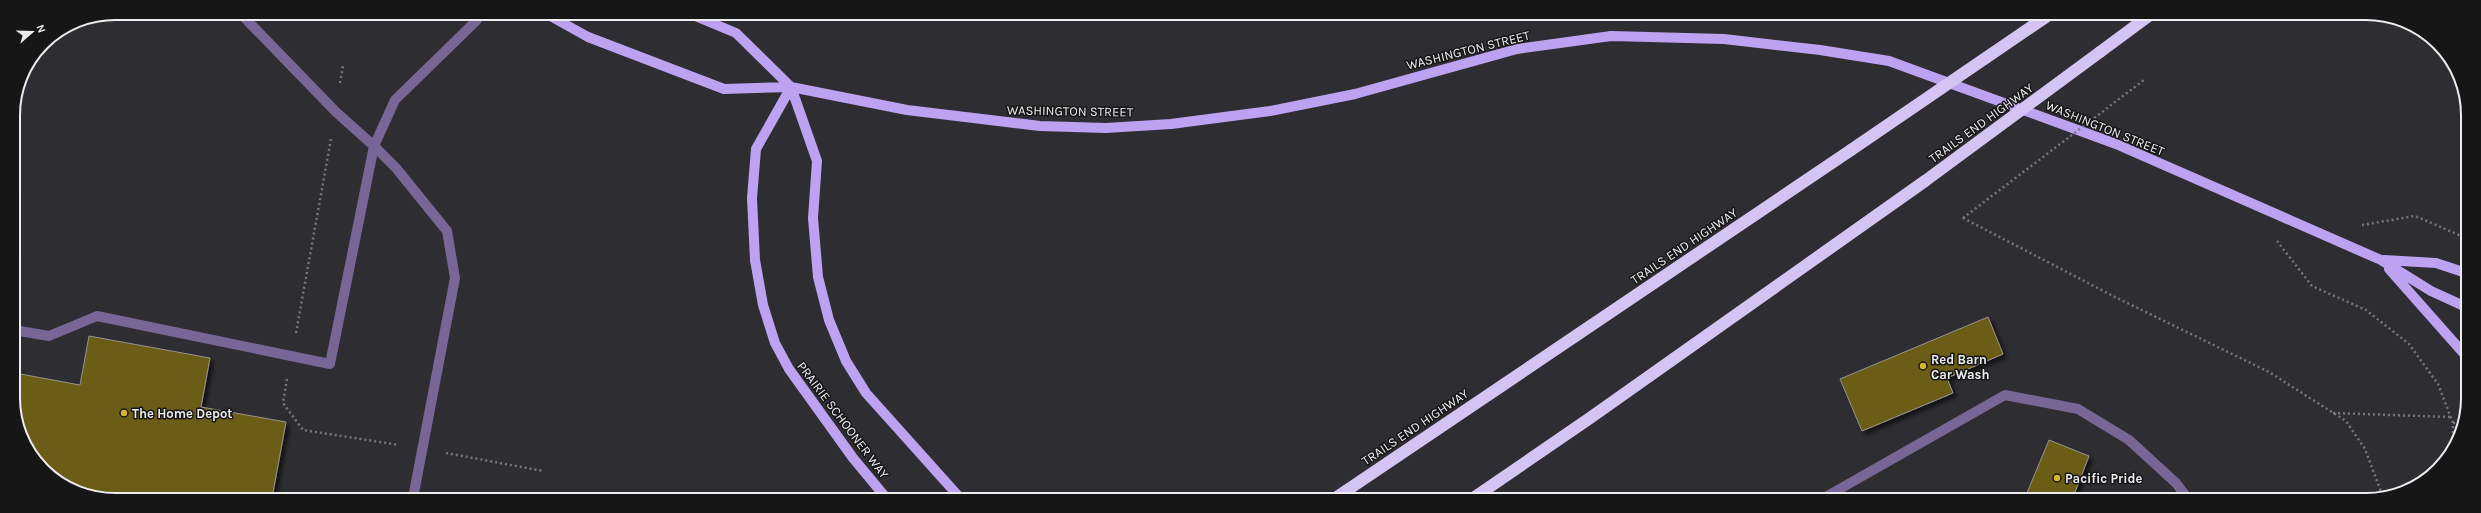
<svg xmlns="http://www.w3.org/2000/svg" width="2481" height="513" font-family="Karla,sans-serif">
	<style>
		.building { fill: #6c5d17; stroke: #959490; filter: url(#shadow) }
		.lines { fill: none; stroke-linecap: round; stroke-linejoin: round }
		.path { stroke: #78777a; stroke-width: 2.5; stroke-dasharray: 2 3; stroke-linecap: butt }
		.minor { stroke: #786697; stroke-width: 10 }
		.major { stroke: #bea2f2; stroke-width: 10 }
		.highway { stroke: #d4c4f4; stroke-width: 12 }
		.path-bridge { stroke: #78777a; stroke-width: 2.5; stroke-dasharray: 2 3; stroke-linecap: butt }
		.highway-bridge { stroke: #d4c4f4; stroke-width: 12 }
		.poi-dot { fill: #d2b735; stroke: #161617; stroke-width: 1.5 }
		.labels { text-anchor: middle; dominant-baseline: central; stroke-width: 3; stroke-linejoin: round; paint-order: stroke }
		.street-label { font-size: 13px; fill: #edecee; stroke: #161617 }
		.poi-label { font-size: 13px; font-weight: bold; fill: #edecee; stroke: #161617; text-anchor: start }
		.rim { fill: none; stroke: #edecee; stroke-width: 2 }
	</style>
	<defs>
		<filter id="shadow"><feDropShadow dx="3.5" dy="3.5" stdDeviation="2" flood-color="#0009"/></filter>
	</defs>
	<rect width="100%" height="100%" fill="#2e2d31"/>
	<!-- building -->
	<path class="building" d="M1988,317L2003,354L1947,378L1953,393L1862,431L1840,379Z
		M89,336L210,358L201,407L286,422L272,498H95L43,470L15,418V373L80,385Z
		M2049,440L2089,456L2072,500H2024Z"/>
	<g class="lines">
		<!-- path -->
		<path class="path" d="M340,83L343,66
			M1963,218L2115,297L2269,372L2346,421L2365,449L2383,497
			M2362,225L2415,216L2466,238
			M2277,241L2312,286L2366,310L2409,344L2438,384L2453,423V451
			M296,333L331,139
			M287,379L283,403L303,430L399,445
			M2333,413L2450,417
			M2453,423L2465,421
			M446,453L543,471"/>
		<!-- minor -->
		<path class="minor" d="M240,13L336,112L374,146L395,100L476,21L481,13
			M374,146L396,168L447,231L455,278L413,498
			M14,330L49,336L97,316L330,364L374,146
			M1822,499L2005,395L2078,409L2129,440L2176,483L2189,500"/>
		<!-- major -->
		<path class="major" d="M545,13L588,37L724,89L791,87L907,110L1040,126L1106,128L1171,124L1270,111L1355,94L1517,49L1611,36L1724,39L1820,50L1889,61L2116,144L2381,260L2431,291L2466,307
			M688,13L736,33L791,87L817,161L813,218L818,277L829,320L846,361L866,393L961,499
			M791,87L756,149L752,198L755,260L763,305L775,343L789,369L853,458L887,499
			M2384,260L2436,263L2466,273
			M2389,269L2466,356"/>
		<!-- highway -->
		<path class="highway" d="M2034,25L2049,15
			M2100,52L2150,15
			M1334,499L1851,150
			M1472,499L1590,418L1925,181"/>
		<!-- path-bridge -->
		<path class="path-bridge" d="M1963,218L2144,80"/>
		<!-- highway-bridge -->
		<path class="highway-bridge" d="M1851,150L2034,25
			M1925,181L2100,52"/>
	</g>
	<!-- markers -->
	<g class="poi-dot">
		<circle cx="1923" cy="366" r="4"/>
		<circle cx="124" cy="413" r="4"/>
		<circle cx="2057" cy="478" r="4"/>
	</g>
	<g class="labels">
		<!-- street labels -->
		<g class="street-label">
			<text transform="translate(1468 50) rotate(-14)">WASHINGTON STREET</text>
			<text transform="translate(1070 111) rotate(1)">WASHINGTON STREET</text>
			<text transform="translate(1981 123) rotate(-36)">TRAILS END HIGHWAY</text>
			<text transform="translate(2105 128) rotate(22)">WASHINGTON STREET</text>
			<text transform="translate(1684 246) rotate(-34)">TRAILS END HIGHWAY</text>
			<text transform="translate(843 420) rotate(53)">PRAIRIE SCHOONER WAY</text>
			<text transform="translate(1415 427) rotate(-34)">TRAILS END HIGHWAY</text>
		</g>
		<!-- poi labels -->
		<g class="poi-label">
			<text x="1931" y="359">Red Barn<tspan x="1931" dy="15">Car Wash</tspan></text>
			<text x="132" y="413">The Home Depot</text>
			<text x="2065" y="478">Pacific Pride</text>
		</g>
	</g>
	<!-- crop -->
	<path d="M0 0H2481V513H0ZM115 20H2366A95 95 0 0 1 2461 115V398A95 95 0 0 1 2366 493H115A95 95 0 0 1 20 398V115A95 95 0 0 1 115 20Z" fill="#161617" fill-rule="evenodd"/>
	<path class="rim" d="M115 20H2366A95 95 0 0 1 2461 115V398A95 95 0 0 1 2366 493H115A95 95 0 0 1 20 398V115A95 95 0 0 1 115 20Z"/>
	<!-- north arrow -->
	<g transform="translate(32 32) rotate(70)" stroke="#161617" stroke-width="3" paint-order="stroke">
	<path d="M0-3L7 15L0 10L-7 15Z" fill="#edecee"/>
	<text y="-6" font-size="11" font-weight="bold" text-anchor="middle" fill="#edecee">N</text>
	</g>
</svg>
